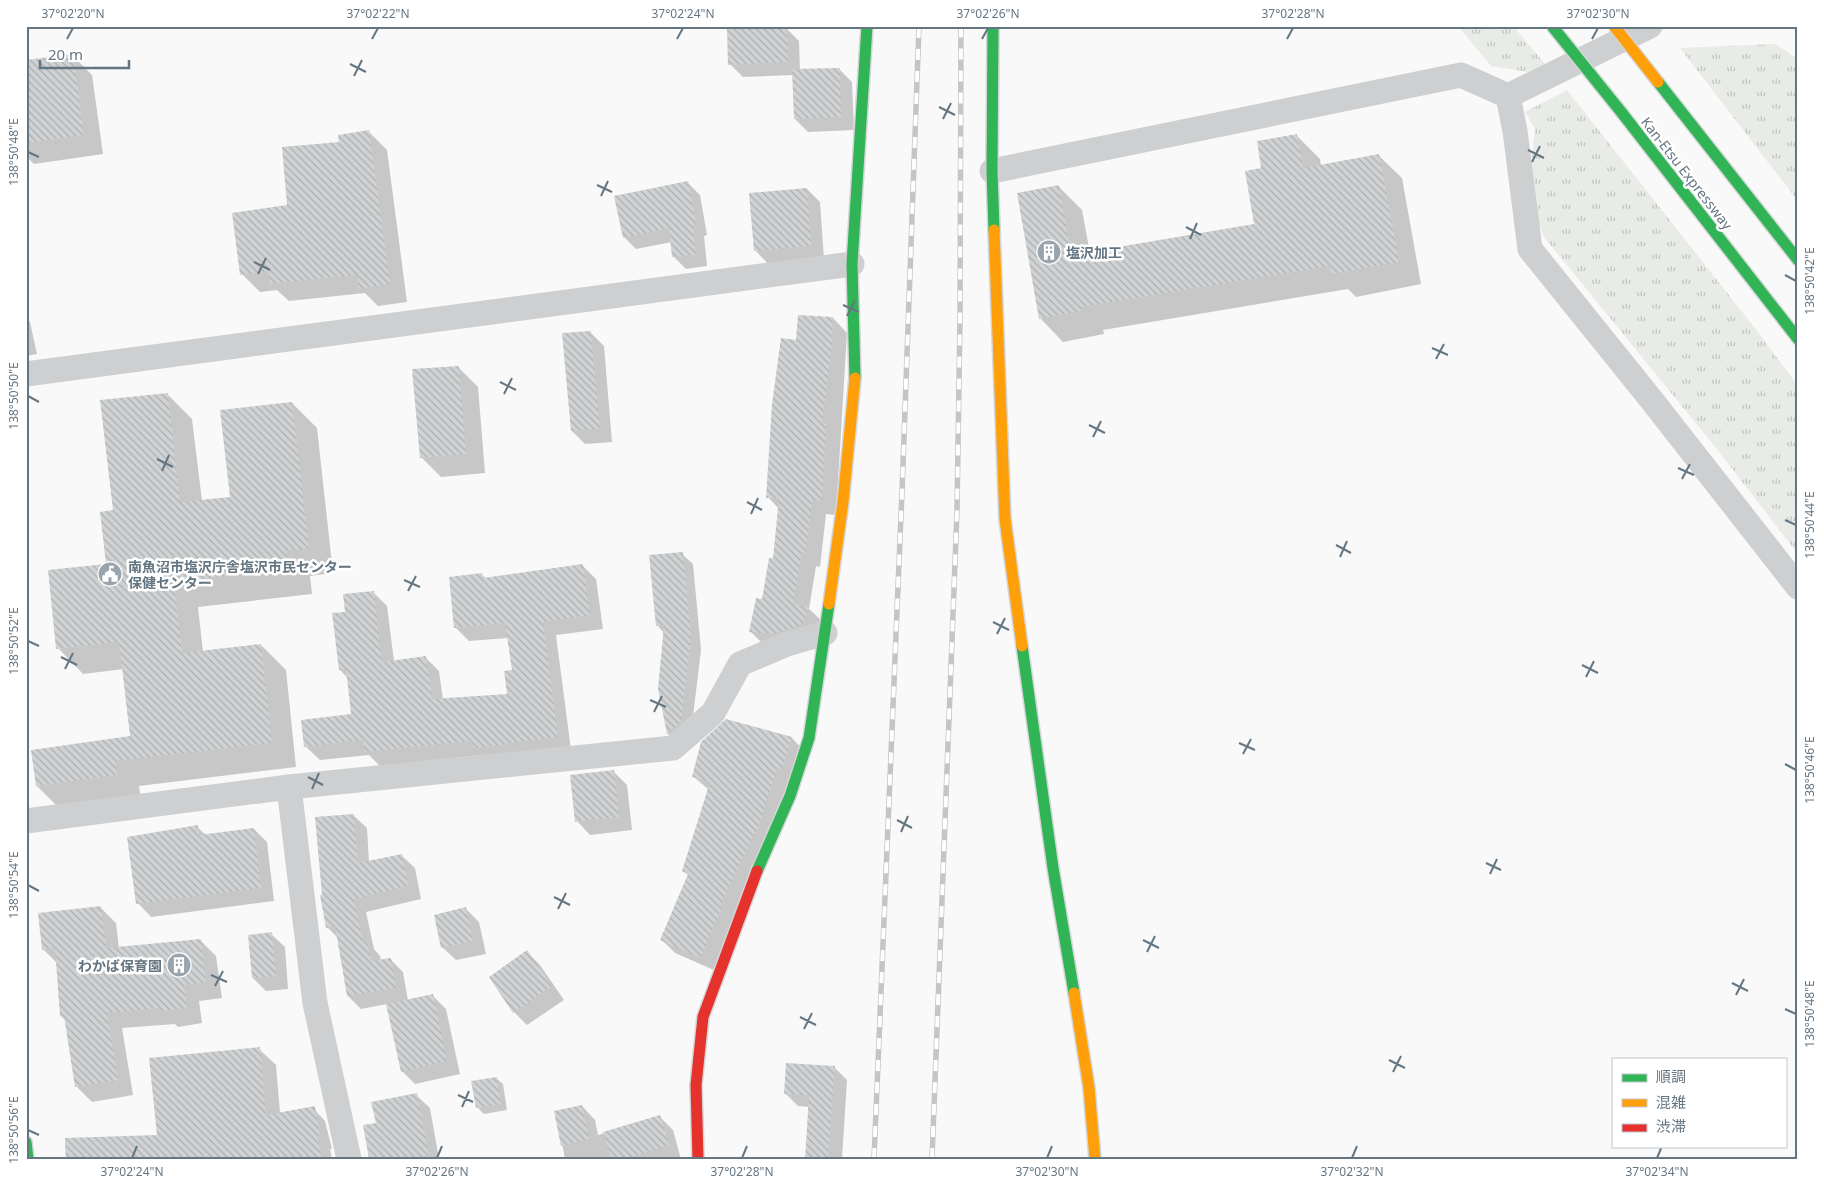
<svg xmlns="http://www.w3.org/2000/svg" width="1824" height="1185" font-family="'Noto Sans','Noto Sans JP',sans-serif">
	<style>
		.grass { fill: url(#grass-tufts) }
		.shadow { fill: #0003 }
		.building { fill: url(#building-back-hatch) }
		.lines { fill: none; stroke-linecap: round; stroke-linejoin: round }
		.fast-casing { stroke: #d5d6d7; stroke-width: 14 }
		.slow-casing { stroke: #d5d6d7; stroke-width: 14 }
		.jam-casing { stroke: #d5d6d7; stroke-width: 14 }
		.street { stroke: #cecfd0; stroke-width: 25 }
		.fast { stroke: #30b455; stroke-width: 11 }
		.slow { stroke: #ff9f0a; stroke-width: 11 }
		.jam { stroke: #e5322d; stroke-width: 11 }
		.rail-casing { stroke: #c3c5c6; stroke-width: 5.5 }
		.rail { stroke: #fff; stroke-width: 4; stroke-dasharray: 11; stroke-linecap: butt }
		.fast-bridge-casing { stroke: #d5d6d6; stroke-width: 14; stroke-linecap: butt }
		.slow-bridge-casing { stroke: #d5d6d6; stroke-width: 14; stroke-linecap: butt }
		.fast-bridge { stroke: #30b455; stroke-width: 11 }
		.slow-bridge { stroke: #ff9f0a; stroke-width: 11 }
		.ticks { fill: none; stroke: #657683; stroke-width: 2 }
		.labels { text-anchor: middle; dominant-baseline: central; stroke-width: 5; stroke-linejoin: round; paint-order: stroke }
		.street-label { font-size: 14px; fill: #657683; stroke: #fff }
		.poi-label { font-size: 14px; font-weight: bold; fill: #657683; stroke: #fff; text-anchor: start }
		.neatline { fill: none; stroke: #657683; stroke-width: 2 }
		.ticks-label { font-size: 12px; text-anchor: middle; fill: #657683 }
	</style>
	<defs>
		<pattern id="grass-tufts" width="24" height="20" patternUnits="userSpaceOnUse" patternTransform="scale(1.25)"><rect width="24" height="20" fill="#e8ebe6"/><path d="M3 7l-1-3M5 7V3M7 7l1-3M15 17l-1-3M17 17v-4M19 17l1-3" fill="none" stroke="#c0c3c0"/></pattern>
		<pattern id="building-back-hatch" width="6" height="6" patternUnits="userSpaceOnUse" patternTransform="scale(1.25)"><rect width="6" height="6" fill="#d0d2d3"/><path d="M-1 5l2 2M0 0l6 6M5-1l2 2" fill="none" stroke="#acafb1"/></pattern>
	</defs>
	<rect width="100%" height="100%" fill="#f9f9f9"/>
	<!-- grass -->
	<path class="grass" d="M1458,26H1513L1547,66L1527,72L1491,66Z
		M1775,44L1798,59V201L1680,48Z
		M1567,90L1758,332L1798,386V554L1716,448L1544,237L1532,207L1530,173L1535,129L1525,112Z"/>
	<!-- shadow -->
	<path class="shadow" d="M786,28L799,41L800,70L839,69L852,82L854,130L808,132L795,119L793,75L743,77L730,64Z
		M72,55L92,75L103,154L34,164L26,156V61Z
		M369,132L387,150L407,302L378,306L365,293L289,301L277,290L260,292L242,274L288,206L341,143Z
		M1297,136L1320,159L1321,166L1378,155L1402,178L1421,284L1356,297L1348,289L1103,330L1104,334L1063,342L1040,318L1059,187L1082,210L1090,253L1255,225L1262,169Z
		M687,182L700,195L707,235L704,236L707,266L686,269L674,257L672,242L636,249L624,237Z
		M807,189L820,202L824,259L768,264L755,250Z
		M26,318L30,322L37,354L26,356Z
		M833,318L847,333L836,515L826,514L820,567L816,566L809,609L823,622L765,646L750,631L763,600L774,560L779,509L768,497L797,342Z
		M590,332L604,346L612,442L585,444L572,431Z
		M458,367L478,387L485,473L441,477L421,457Z
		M167,394L192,419L202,501L232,498L292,403L317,428L333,573L310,576L312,594L198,607L203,652L261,645L286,670L296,767L139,786L141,800L62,811L37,786L132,738L124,669L83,674L58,648L107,565L114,511Z
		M682,554L693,564L701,650L691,733L679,744L668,734L659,689L664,633L657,625Z
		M582,565L596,579L603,629L556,635L571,750L488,761L481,755L380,766L369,755L320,760L306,747L352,715L348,678L340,670L346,613L373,592L387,606L394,661L425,657L439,671L443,700L508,695L513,671L508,638L469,641L455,627L482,575L487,579Z
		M726,721L792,738L805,752L714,970L675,953L662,940L689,876L684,871L709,790L694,777Z
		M613,771L627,785L632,830L590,835L577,821Z
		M353,815L367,828L369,862L401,855L415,868L421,899L366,912L374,949L380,956L381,961L390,959L403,972L408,1001L432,995L446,1009L460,1074L415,1084L402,1071L387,1004L361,1009L348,996L338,938L328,928L323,896Z
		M197,827L206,835L254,829L267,842L274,901L151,917L138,903Z
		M101,908L116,923L119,948L200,940L216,956L222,998L199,1001L202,1023L178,1027L175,1024L122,1028L133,1095L92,1102L76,1086L66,1021L61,1016L57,963L43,949Z
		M466,909L479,922L486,954L456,960L442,947Z
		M271,934L285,947L288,989L266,991L253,978Z
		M527,952L540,965L564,1000L527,1025L514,1012Z
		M259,1049L276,1065L280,1113L312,1107L325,1121L332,1149H330L332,1159H66L65,1140L158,1136Z
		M834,1067L847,1080L842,1159H806L810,1107L798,1106L785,1093Z
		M496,1078L503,1084L507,1110L484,1114L478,1108Z
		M416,1095L430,1108L439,1159H371L377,1124Z
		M582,1106L595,1120L598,1135L659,1116L673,1130L681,1159H565L556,1112Z"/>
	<!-- building -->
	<path class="building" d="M787,26L788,62L728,65L727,29Z
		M73,54L84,135L26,143V60Z
		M840,68L841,117L794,119L792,69Z
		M369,130L390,284L359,289L357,275L270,284L268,271L240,275L232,213L287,205L282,147L339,142L338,135Z
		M1297,134L1303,168L1379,154L1399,262L1331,274L1330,266L1081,307V311L1039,319L1017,193L1059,185L1071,255L1254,224L1245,171L1261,168L1257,141Z
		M688,181L696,223H693L696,255L672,257L669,228L623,238L614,196Z
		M807,188L811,246L754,251L749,193Z
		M798,315L833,317L832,345L822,423H826L822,501L812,500L806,553L802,552L793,604L809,607L803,624L774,634L749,632L756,598L762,599L769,558H773L779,498H766L772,404L781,338L796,340Z
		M591,331L600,429L571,431L562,333Z
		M459,366L466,454L420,458L412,369Z
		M168,393L180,502L230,497L220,410L292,402L309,548L286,551L288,569L174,582L182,653L261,644L272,743L115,761L117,775L36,786L31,750L130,736L119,642L56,649L48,570L106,564L100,512L113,510L100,400Z
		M683,552L691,638L681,722L667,734L658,689L664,625L656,626L649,555Z
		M583,564L590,615L543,622L558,737L502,744V745L473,748L472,741L365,752L363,740L304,747L301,720L351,714L346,669L339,670L332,613L345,612L343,594L374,591L382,662L426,656L432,699L507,694L504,671L512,670L505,623L454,628L449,577L482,573L483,578Z
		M726,719L792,737L782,769L777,768L757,831L755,832L720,906L722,907L700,958L660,940L688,874L682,871L710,782L692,777L701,742Z
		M614,770L619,817L575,822L570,775Z
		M354,814L358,863L402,854L408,886L354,899L363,942L367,941L371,961L391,958L396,988L347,996L335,926L326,928L320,895H322L315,817Z
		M198,825L199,835L254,828L261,888L136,904L127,837Z
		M101,906L106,948L201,939L206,982L184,985L187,1008L161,1011L160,1008L107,1013L118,1080L75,1087L64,1016H60L55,948L42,950L38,913Z
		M466,907L473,941L441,948L434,915Z
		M272,932L276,976L252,978L248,935Z
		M527,950L552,986L513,1013L489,977Z
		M433,994L447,1061L401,1072L386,1004Z
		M260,1047L266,1115L315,1106L320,1136H317L322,1159H205V1156L173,1159H66L65,1138L157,1135L149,1058Z
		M786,1063L835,1066L828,1159H805L809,1095L784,1094Z
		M497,1077L501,1104L476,1108L471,1081Z
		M417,1093L429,1155L412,1159H369L363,1125L376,1123L371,1102Z
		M582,1105L589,1139L561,1146L554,1111Z
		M660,1115L669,1145L625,1159H611L603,1132Z"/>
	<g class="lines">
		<defs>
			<path id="fast" d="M993,26L992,171L994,230
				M1658,82L1798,260
				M1622,113L1798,339
				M855,378L852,264L867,26
				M1022,646L1053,868L1074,993
				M757,871L790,796L809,738L829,604
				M26,1142L28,1159"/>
			<path id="slow" d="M994,230L1005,519L1022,646
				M829,604L843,502L855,378
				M1074,993L1089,1088L1095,1159"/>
			<path id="jam" d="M698,1159L696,1085L703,1017L757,871"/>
		</defs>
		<!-- fast casing -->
		<use href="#fast" class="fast-casing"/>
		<!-- slow casing -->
		<use href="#slow" class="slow-casing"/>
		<!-- jam casing -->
		<use href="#jam" class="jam-casing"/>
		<!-- street -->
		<path class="street" d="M1508,96L1515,131L1530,249L1650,398L1798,587
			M992,171L1461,75L1508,96L1650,26
			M26,374L852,264
			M289,787L315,1003L349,1159
			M26,821L289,787L673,748L713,713L740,664L787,644L825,633"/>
		<!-- fast -->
		<use href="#fast" class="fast"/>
		<!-- slow -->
		<use href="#slow" class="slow"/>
		<!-- jam -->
		<use href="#jam" class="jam"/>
		<defs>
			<path id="rail" d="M874,1159L902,492L919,26
				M932,1159L957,511L960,318L961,26"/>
		</defs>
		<!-- rail casing -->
		<use href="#rail" class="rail-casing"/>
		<!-- rail -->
		<use href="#rail" class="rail"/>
		<defs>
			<path id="fast-bridge" d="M1552,26L1622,113"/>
			<path id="slow-bridge" d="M1614,26L1658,82"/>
		</defs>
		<!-- fast-bridge casing -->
		<use href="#fast-bridge" class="fast-bridge-casing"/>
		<!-- slow-bridge casing -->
		<use href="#slow-bridge" class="slow-bridge-casing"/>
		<!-- fast-bridge -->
		<use href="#fast-bridge" class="fast-bridge"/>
		<!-- slow-bridge -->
		<use href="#slow-bridge" class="slow-bridge"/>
	</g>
	<!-- ticks -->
	<path class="ticks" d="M67,39L73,28M372,39L378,28M677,39L683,28M982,39L988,28M1287,39L1293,28M1592,39L1598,28M350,64L366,72M354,76L362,60M939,107L955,115M943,119L951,103M1528,150L1544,158M28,152L39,157M1532,162L1540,146M597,185L612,192M601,196L608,181M1186,227L1201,235M1190,239L1197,223M254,262L270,270M258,274L266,258M1785,275L1796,281M843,305L859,312M847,316L855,301M1432,348L1448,355M1436,359L1444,344M500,382L516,390M504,394L512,378M28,396L39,402M1089,425L1105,433M1093,437L1101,421M157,459L173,467M1678,468L1694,475M162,471L169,455M1682,479L1690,464M747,502L762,510M751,514L758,498M1785,520L1796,525M1336,545L1351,553M1340,557L1347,541M404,580L420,587M408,591L416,576M993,622L1009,630M997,634L1005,618M28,641L39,646M61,657L77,665M1582,665L1598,673M65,669L73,653M1586,677L1594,661M650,700L666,707M654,712L662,696M1239,743L1255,750M1243,754L1251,739M1785,764L1796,770M308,777L323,785M312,789L319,773M897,820L912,828M901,832L908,816M1486,863L1501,870M1490,874L1497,859M28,885L39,891M554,897L570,905M558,909L566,893M1143,940L1159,948M1147,952L1155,936M211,975L227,982M1732,983L1748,991M215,986L223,971M1736,995L1744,979M1785,1009L1796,1014M800,1017L816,1025M804,1029L812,1013M1389,1060L1405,1068M1393,1072L1401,1056M458,1095L473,1102M462,1107L469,1091M28,1130L39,1135M132,1158L137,1146M437,1158L442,1146M742,1158L747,1146M1047,1158L1052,1146M1352,1158L1357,1146M1657,1158L1662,1146"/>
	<!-- icons -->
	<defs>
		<symbol id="building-disc" viewBox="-11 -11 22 22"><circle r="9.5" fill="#99a4ac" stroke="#fff"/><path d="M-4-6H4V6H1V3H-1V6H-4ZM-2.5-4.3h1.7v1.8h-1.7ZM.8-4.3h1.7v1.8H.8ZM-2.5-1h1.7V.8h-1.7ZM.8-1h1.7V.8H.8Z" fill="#fff"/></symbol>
		<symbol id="civic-disc" viewBox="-11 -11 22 22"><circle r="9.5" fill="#99a4ac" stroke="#fff"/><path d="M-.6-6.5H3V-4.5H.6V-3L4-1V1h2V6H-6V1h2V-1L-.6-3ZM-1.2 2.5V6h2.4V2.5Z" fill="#fff"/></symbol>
	</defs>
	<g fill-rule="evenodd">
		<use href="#building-disc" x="1035" y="238" width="28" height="28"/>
		<use href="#civic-disc" x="96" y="560" width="28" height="28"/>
		<use href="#building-disc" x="165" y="951" width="28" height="28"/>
	</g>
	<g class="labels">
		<!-- street labels -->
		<g class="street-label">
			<text transform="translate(1687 173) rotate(52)">Kan-Etsu Expressway</text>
		</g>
		<!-- poi labels -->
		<g class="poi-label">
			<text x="1066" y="252">塩沢加工</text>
			<text x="128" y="566">南魚沼市塩沢庁舎塩沢市民センター<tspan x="128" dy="16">保健センター</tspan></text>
			<text x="162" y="965" text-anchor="end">わかば保育園</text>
		</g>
	</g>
	<!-- border -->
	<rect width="1824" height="1185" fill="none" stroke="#ffffff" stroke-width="55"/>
	<!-- legend -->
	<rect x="1612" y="1058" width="175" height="90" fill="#ffffff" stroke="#c1c8cd"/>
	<rect x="1622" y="1074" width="25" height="8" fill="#30b455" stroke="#c1c8cd"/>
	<text x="1656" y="1082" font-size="15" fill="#657683">順調</text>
	<rect x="1622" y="1099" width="25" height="8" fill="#ff9f0a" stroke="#c1c8cd"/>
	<text x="1656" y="1108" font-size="15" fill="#657683">混雑</text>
	<rect x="1622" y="1124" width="25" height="8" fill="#e5322d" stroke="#c1c8cd"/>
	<text x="1656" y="1132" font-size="15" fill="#657683">渋滞</text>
	<!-- scale -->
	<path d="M40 60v8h89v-8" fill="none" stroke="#657683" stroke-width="2.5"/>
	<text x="48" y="60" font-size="15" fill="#657683" stroke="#ffffff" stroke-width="4" paint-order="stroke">20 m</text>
	<rect x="28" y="28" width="1768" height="1130" class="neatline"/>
	<g class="ticks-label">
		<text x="73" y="18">37°02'20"N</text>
		<text x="378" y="18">37°02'22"N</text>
		<text x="683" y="18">37°02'24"N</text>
		<text x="988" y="18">37°02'26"N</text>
		<text x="1293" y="18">37°02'28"N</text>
		<text x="1598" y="18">37°02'30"N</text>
		<text transform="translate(14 152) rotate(-90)" y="4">138°50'48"E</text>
		<text transform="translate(1810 281) rotate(-90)" y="4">138°50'42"E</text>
		<text transform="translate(14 396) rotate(-90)" y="4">138°50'50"E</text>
		<text transform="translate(1810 525) rotate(-90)" y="4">138°50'44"E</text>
		<text transform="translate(14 641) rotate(-90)" y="4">138°50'52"E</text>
		<text transform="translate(1810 770) rotate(-90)" y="4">138°50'46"E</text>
		<text transform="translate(14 885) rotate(-90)" y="4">138°50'54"E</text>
		<text transform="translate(1810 1014) rotate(-90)" y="4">138°50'48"E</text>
		<text transform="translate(14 1130) rotate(-90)" y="4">138°50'56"E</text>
		<text x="132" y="1176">37°02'24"N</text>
		<text x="437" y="1176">37°02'26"N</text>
		<text x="742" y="1176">37°02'28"N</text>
		<text x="1047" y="1176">37°02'30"N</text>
		<text x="1352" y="1176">37°02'32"N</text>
		<text x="1657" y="1176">37°02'34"N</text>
	</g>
</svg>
